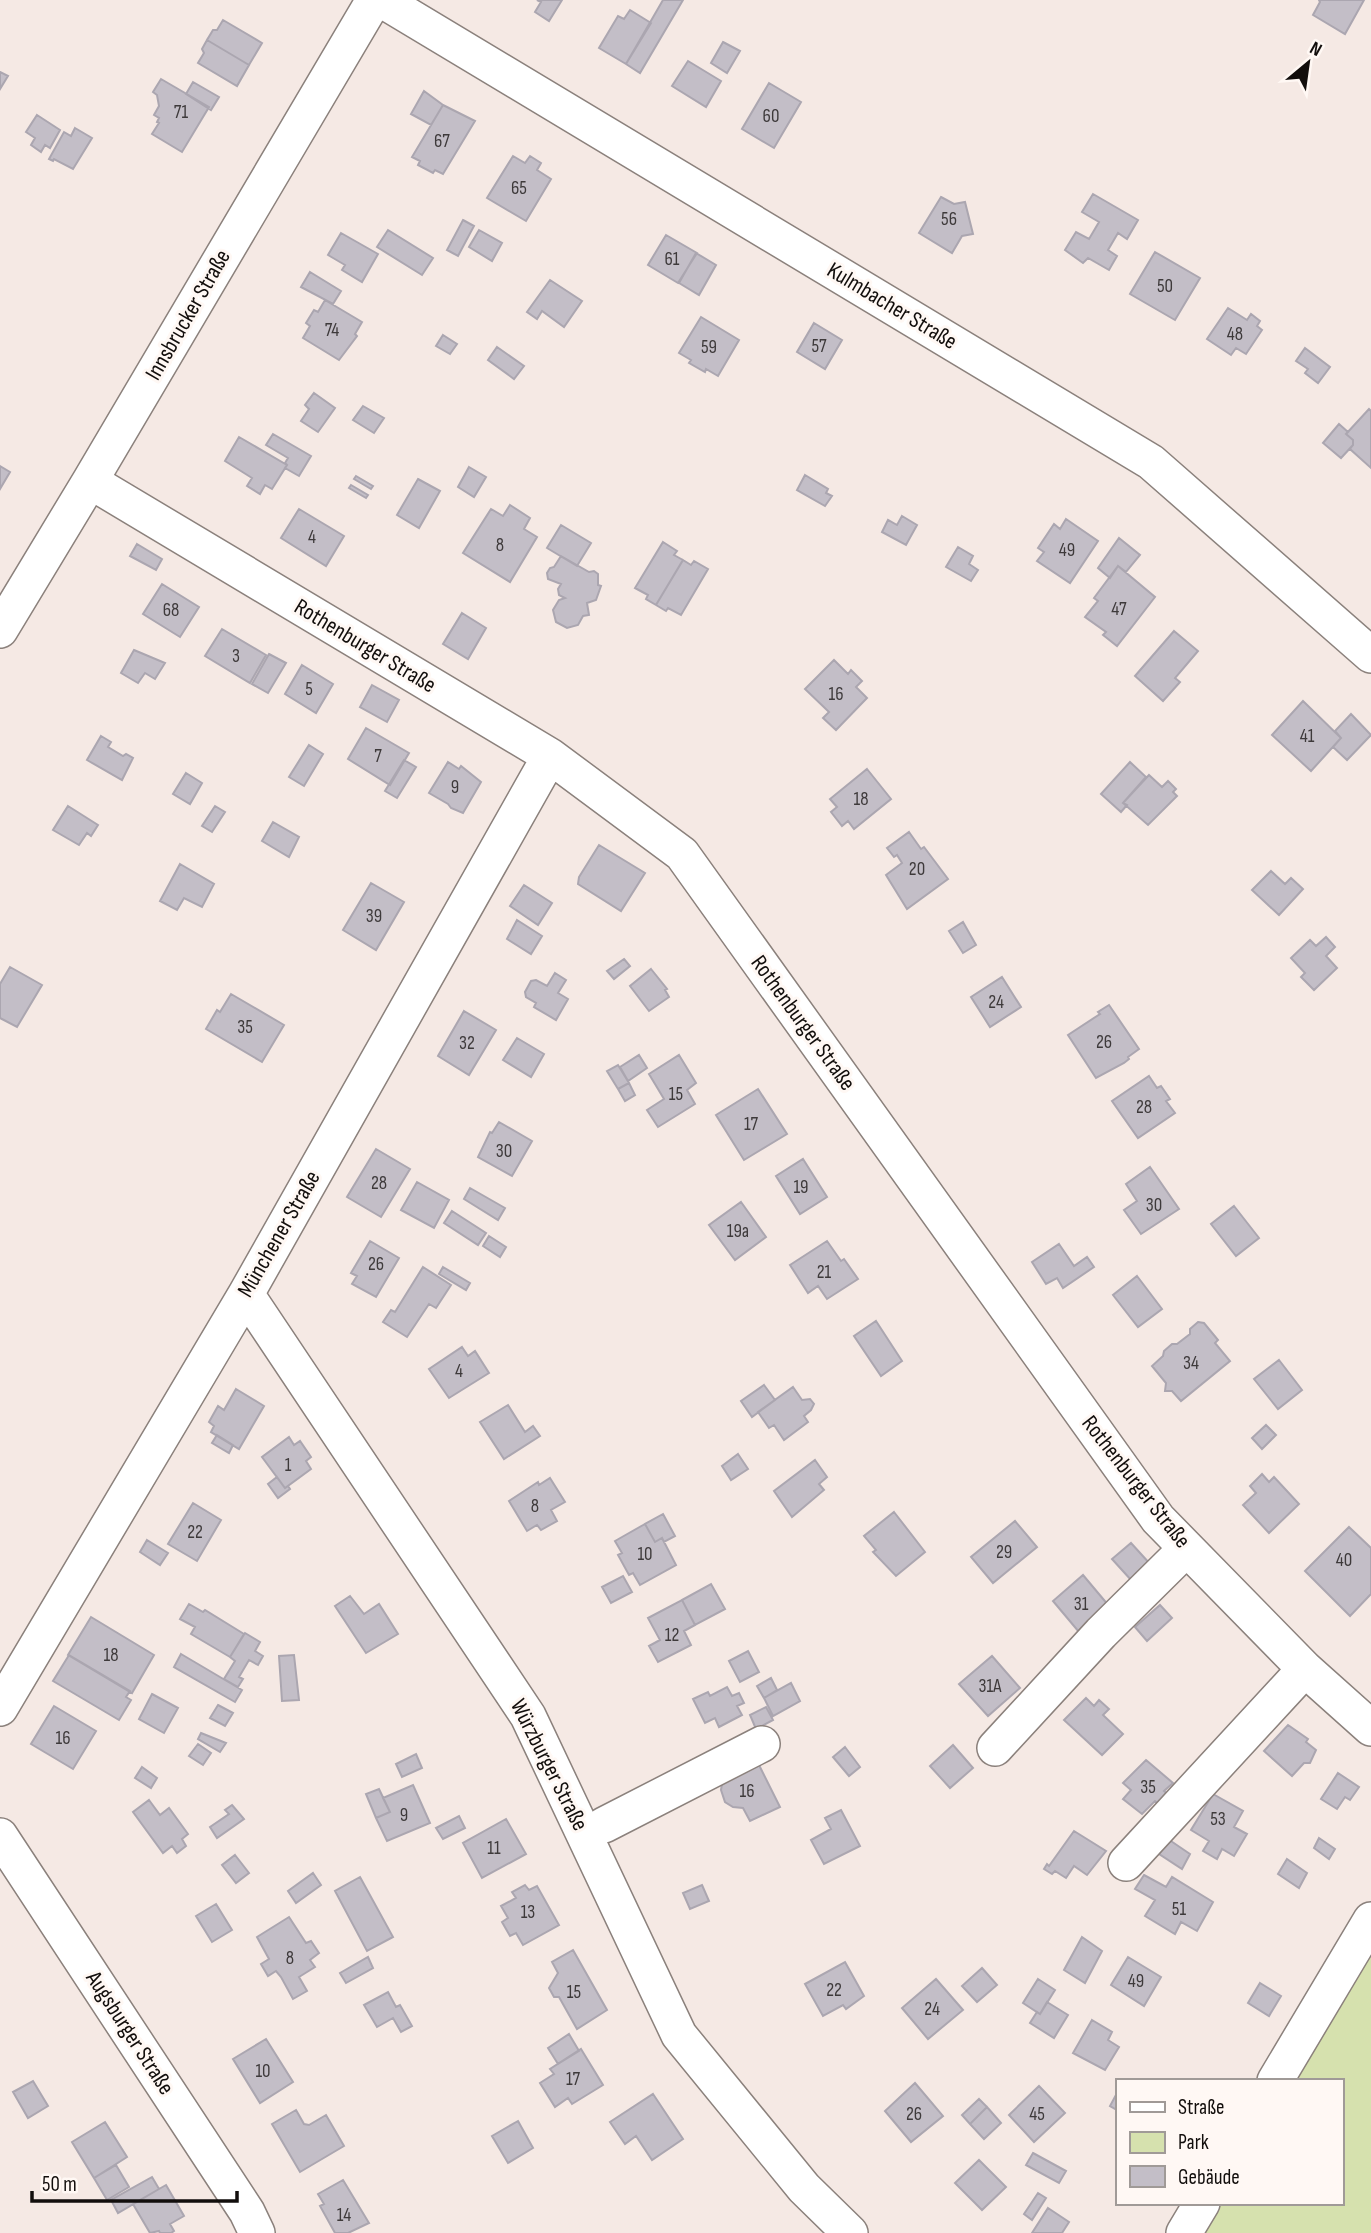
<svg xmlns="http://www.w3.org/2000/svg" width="1371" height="2233" font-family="'Sofia Sans Condensed',sans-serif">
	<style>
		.green { fill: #d6e1ae }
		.building { fill: #c3bec7; stroke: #aba6b0; stroke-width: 2 }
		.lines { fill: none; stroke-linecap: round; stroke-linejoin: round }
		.minor-casing { stroke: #8b817c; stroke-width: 38 }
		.minor { stroke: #fff; stroke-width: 35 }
		.labels { text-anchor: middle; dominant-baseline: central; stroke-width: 6; stroke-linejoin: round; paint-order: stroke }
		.number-label { font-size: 19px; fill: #3e3a3b }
		.street-label { font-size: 23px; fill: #120e0c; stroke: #fff8f4 }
	</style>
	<rect width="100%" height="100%" fill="#f5e9e4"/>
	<!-- green -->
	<path class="green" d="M1371,1909V2233H1179L1197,2203H1341V2081H1269Z"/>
	<!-- building -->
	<path class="building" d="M537,0H562L549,21L535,12L541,2Z
		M663,0H683L640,73L626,64Z
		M1319,0H1364L1345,34L1313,15L1320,2Z
		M630,10L651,23L626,64L599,48L618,16L624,19Z
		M223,20L262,43L249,65L207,40L213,30H217Z
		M207,40L249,65L237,86L198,63L204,53L202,49Z
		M723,42L740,51L727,73L711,63Z
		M688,61L721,81L706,107L672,86Z
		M0,72L8,76L0,89Z
		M161,79L209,107L182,152L152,134L159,123L157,122L159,118L154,115L159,106L157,95L153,92Z
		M193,82L219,97L211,110L186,94Z
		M769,83L801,102L774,148L742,129Z
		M424,91L443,105L431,125L411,114Z
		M443,105L475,121L443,174L435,170L433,173L418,165L420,161L412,157Z
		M37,115L60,130L50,148L45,145L41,152L31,145L35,138L26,132Z
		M75,128L92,138L73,169L54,159L53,161L49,159L64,132L71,136Z
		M513,156L525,163L530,156L541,163L537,170L551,179L526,221L487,198Z
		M1093,194L1138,220L1127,239L1118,233L1108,250L1117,256L1109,270L1088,258L1083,263L1065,250L1076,232L1089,239L1099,222L1082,212Z
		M941,197L954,204L965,202L973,234L962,236L952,253L919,233Z
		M463,220L474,226L458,256L447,250Z
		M388,230L433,258L422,275L377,247Z
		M479,230L502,243L492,261L469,247Z
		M341,233L378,254L362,282L342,270L345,265L328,255Z
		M666,235L697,253L678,283L648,265Z
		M1155,252L1200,278L1175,320L1130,294Z
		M696,253L716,265L699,295L679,283Z
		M310,272L341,291L333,304L301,287Z
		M550,280L582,301L564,327L542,311L537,319L527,312Z
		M325,300L362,322L355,334L357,336L339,360L303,338L310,326L306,323L314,310L318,312Z
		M1228,308L1247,320L1251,314L1260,321L1257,326L1262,330L1246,354L1236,348L1231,355L1207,339Z
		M701,317L739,340L718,376L706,369L705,372L689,363L691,360L679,353Z
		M814,323L842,340L825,369L797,352Z
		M443,335L457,344L450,354L436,346Z
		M497,347L524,366L514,379L488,360Z
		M1305,348L1330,367L1318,383L1305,373L1308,369L1296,361Z
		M314,393L335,408L318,432L301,421L309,409L305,405Z
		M363,406L384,418L374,433L353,420Z
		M1369,409L1371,411V468L1350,449L1353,445V440L1346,434Z
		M1339,424L1348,432L1346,434L1353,440V445L1341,458L1323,443Z
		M273,434L311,456L299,476L285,468L287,465L285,463L288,458L266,445Z
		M239,437L287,465L272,489L265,485L260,494L247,486L252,478L225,461Z
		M0,466L10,472L0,489Z
		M469,467L486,477L474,497L458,487Z
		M805,475L828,489L826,493L832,496L825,506L797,490Z
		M356,476L373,486L371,489L354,479Z
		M418,479L440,491L419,528L397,515Z
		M351,485L368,495L366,498L349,488Z
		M510,505L530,518L524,529L537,537L510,582L463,553L491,509L503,516Z
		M299,509L344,536L326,566L281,538Z
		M902,516L917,525L906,545L882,532L888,520L897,525Z
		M1066,519L1098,541L1070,583L1037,561L1044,552L1038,548L1054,524L1060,529Z
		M561,525L591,543L577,566L547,548Z
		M1119,538L1140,555L1126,572L1118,566L1110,578L1098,568Z
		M663,542L677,551L674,555L683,560L656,605L646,599L648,595L635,588Z
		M137,544L162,559L156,570L130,556Z
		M958,547L973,556L969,564L978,570L971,581L946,567Z
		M561,556L589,572L594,571L598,574V585L601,586L596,600L587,603L589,615L583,616L578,625L567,628L556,622L553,610L559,600L565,598L559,595L558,589L561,584L548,579L547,573L550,568L554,567Z
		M683,560L691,565L694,561L708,569L681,615L668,608L666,611L656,605Z
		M1118,566L1155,597L1117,646L1103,635L1106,632L1085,617L1098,601L1094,598Z
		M162,584L199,607L180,637L143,614Z
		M462,613L486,628L468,659L443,644Z
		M222,629L266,655L250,683L205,656Z
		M1174,631L1198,651L1175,678L1180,682L1163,701L1135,676Z
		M134,650L165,663L155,679L145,673L138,683L121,673Z
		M269,654L286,663L268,693L252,684Z
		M834,660L848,674L851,670L862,681L856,687L867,698L836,730L823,718L829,712L805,689Z
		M302,665L333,684L316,713L285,694Z
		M372,685L399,700L387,722L360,707Z
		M1303,701L1341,738L1311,771L1272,735Z
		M1351,714L1371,735L1347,760L1333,747L1341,738L1335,731Z
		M366,728L409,753L390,785L348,759Z
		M101,736L111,742L108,747L123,756L126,754L133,758L122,780L87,760Z
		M309,745L323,754L304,786L289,777Z
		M404,760L416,767L397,798L385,791Z
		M448,762L459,769L461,766L481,782L463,813L451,808L448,804L429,793Z
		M1130,762L1146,777L1123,803L1127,805L1121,812L1101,794Z
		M867,769L891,799L854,829L848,821L842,826L831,812L837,807L830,799Z
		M186,773L202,783L190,804L173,794Z
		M1149,775L1162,787L1168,781L1176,789L1173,792L1177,796L1148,825L1123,803Z
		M68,806L98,825L91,836L87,833L79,845L53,830Z
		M215,806L225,812L212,832L202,826Z
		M273,822L299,837L289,857L262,841Z
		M909,832L921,849L924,847L948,879L907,909L886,875L902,863L897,855L894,857L887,848Z
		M599,845L645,873L621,911L578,884L579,877Z
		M180,864L214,884L202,907L184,898L177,910L160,901Z
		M1271,871L1285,884L1291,878L1303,889L1279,915L1252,890Z
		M371,883L404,902L376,950L343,930Z
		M524,885L552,903L538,925L510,906Z
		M517,920L542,936L531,954L507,939Z
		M963,922L976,945L963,953L949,931Z
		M1326,937L1335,947L1326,956L1337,968L1314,990L1301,977L1305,973L1291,958L1310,940L1316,946Z
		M624,959L630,966L614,979L607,971Z
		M10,967L42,985L17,1027L0,1018V984Z
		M651,969L667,989L665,990L669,997L649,1011L630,986Z
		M555,973L566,980L558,993L568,999L556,1020L534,1007L536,1003L526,997L525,992L531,981L536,980L547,986Z
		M1002,977L1021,1007L990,1027L971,997Z
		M231,994L284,1025L262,1062L206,1029L217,1010L220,1012Z
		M1109,1005L1139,1049L1128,1057L1129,1059L1124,1063L1096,1078L1068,1035L1100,1014L1098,1012Z
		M464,1011L496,1030L469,1075L438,1056Z
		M517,1038L544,1054L531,1077L503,1060Z
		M639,1055L647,1068L628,1081L620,1067Z
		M679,1055L696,1083L687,1090L695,1104L658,1127L647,1110L664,1099L649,1074Z
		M618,1065L629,1083L618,1089L607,1071Z
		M1149,1076L1157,1088L1161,1086L1170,1099L1166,1101L1175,1113L1138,1138L1112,1101Z
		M629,1083L635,1095L625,1101L618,1089Z
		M758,1089L787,1134L744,1160L716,1115Z
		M499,1122L532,1141L512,1176L478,1157L490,1132L492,1133Z
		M376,1149L410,1169L381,1217L347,1197Z
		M803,1159L827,1197L800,1214L776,1176Z
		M1150,1167L1179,1209L1141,1234L1124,1210L1137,1201L1126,1184Z
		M417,1182L449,1200L434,1228L401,1210Z
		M470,1188L505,1208L498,1220L464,1199Z
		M741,1202L766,1237L735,1260L709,1225Z
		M1234,1206L1259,1238L1236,1256L1211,1224Z
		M452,1211L486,1233L478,1245L444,1223Z
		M489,1236L506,1247L500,1257L483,1246Z
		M370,1241L399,1258L376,1297L352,1284L357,1276L351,1273Z
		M827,1241L841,1261L844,1259L858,1279L827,1299L818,1286L808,1293L790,1265Z
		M1059,1244L1074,1266L1087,1257L1094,1267L1063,1288L1057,1278L1046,1284L1032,1262Z
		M423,1267L451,1285L436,1308L429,1304L407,1337L383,1322L391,1310L395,1312Z
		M443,1267L470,1283L466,1290L439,1274Z
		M1137,1276L1162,1309L1138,1327L1113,1295Z
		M876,1321L902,1361L881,1376L854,1336Z
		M1198,1322L1204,1323L1218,1340L1215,1343L1230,1361L1181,1401L1172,1391H1165L1166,1383L1152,1366L1163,1356L1164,1351L1172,1344H1177L1190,1334V1329Z
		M462,1347L468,1356L475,1351L489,1373L449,1398L429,1369Z
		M1279,1360L1302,1390L1278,1409L1254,1379Z
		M764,1385L775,1400L752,1417L741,1401Z
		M793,1387L802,1400L810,1399L814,1404L811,1410L804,1416L808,1422L784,1440L774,1425L769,1428L758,1412Z
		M236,1389L264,1406L239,1449L211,1432L214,1426L209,1422L218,1406L224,1410Z
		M508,1405L525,1432L533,1426L540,1436L504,1459L480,1422Z
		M1266,1425L1276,1435L1262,1449L1252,1438Z
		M217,1435L233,1445L229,1453L212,1443Z
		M289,1437L294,1445L300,1441L311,1457L306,1461L311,1469L285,1488L262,1457Z
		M738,1454L748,1469L731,1480L722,1466Z
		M815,1460L827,1477L819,1484L824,1490L792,1517L774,1491Z
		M1262,1474L1269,1482L1274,1477L1299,1504L1269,1533L1243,1505L1256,1493L1250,1486Z
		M277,1477L285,1488L288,1486L290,1489L278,1498L268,1484Z
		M550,1478L565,1502L551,1510L557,1521L541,1530L537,1525L527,1531L509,1501L538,1482L539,1485Z
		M193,1503L221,1520L197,1561L168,1544Z
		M894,1512L925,1552L896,1576L873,1552L876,1550L864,1536Z
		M663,1514L675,1536L664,1542L662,1538L655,1542L645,1524Z
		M1015,1521L1037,1547L993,1583L971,1557Z
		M645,1524L655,1542L662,1538L676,1565L640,1585L633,1573L629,1575L618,1555L622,1553L615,1541Z
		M1349,1527L1371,1548V1594L1350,1616L1305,1571Z
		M147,1540L168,1553L160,1565L140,1552Z
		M1131,1543L1151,1565L1132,1581L1112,1559Z
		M1083,1575L1109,1606L1079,1632L1053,1601Z
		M623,1576L632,1592L611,1603L602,1587Z
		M711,1584L725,1609L695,1625L682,1600Z
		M350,1596L364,1614L379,1604L398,1634L366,1653L335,1606Z
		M682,1600L695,1625L684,1631L691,1645L658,1662L649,1646L660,1640L648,1618Z
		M189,1604L203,1612L205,1610L244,1634L230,1657L191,1634L195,1627L180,1619Z
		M1160,1605L1172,1618L1147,1641L1135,1627Z
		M91,1617L154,1655L132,1693L68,1655Z
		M245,1633L260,1642L255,1651L263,1656L258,1665L249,1660L239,1677L243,1679L238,1687L224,1679L235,1661L230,1657Z
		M748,1651L759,1672L740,1682L729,1661Z
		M181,1654L242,1690L235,1702L174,1667Z
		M69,1655L130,1691L126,1697L131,1700L119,1720L53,1681Z
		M294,1655L299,1700L282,1701L279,1656Z
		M992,1656L1020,1688L988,1716L959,1684Z
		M771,1678L777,1690L764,1698L757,1686Z
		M791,1683L800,1701L773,1716L764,1698Z
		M727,1687L732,1696L739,1693L744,1703L737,1706L742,1715L719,1727L715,1718L705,1723L693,1699L708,1692L710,1696Z
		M152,1694L178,1708L164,1733L139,1719Z
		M1086,1698L1094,1706L1099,1700L1109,1709L1103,1715L1123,1734L1102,1755L1064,1720Z
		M218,1705L233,1713L225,1726L210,1718Z
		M54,1706L96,1731L73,1769L31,1744Z
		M766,1707L773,1720L756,1729L750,1715Z
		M1288,1725L1308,1739L1306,1742L1316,1750L1310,1763H1304L1292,1776L1264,1751Z
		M201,1733L226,1743L220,1752L198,1739Z
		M198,1744L211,1753L203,1765L189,1756Z
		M953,1745L973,1768L950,1788L930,1766Z
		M845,1747L860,1767L849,1776L833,1757Z
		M416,1754L422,1768L402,1777L396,1764Z
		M1146,1760L1173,1783L1164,1791L1170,1796L1161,1806L1155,1801L1142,1814L1123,1799L1131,1790L1123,1783Z
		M758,1763L780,1807L750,1821L743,1808L733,1807L725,1802L721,1790L722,1784Z
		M142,1767L157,1778L151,1788L135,1778Z
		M1338,1773L1359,1787L1350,1800L1345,1797L1337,1809L1321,1799Z
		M413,1785L430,1823L387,1841L376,1818L390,1812L383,1798Z
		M379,1789L390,1812L376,1818L366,1794Z
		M1213,1794L1243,1811L1234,1827L1247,1834L1234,1856L1222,1849L1217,1859L1203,1851L1209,1841L1191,1830Z
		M149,1800L160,1815L169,1808L188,1834L182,1839L186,1846L177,1853L172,1846L163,1853L133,1812Z
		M232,1805L244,1819L217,1838L210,1827L229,1814L225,1810Z
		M841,1810L860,1846L824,1864L811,1840L831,1829L825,1818Z
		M459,1816L465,1828L443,1839L436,1828Z
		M506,1819L526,1854L482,1878L463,1843Z
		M1074,1831L1106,1851L1087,1875L1074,1866L1066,1878L1055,1871L1052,1874L1044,1869L1047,1864L1049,1866Z
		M1165,1837L1190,1854L1182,1869L1153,1850Z
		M1319,1838L1335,1849L1329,1859L1314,1848Z
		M235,1855L249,1873L236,1883L222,1865Z
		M1287,1859L1307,1873L1299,1888L1278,1874Z
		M313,1873L321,1885L296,1903L288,1891Z
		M1144,1875L1166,1887L1172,1877L1213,1902L1197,1931L1181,1922L1175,1934L1145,1916L1155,1900L1135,1889Z
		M360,1877L393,1937L367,1951L335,1891Z
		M525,1885L529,1890L537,1886L559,1925L523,1945L516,1933L510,1936L502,1922L508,1918L501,1906L516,1898L512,1892Z
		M702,1885L709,1901L690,1909L683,1893Z
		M216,1904L232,1930L212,1942L196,1916Z
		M289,1917L306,1943L311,1941L319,1953L310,1960L315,1967L299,1977L307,1991L293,1999L281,1977L276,1971L268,1976L261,1964L269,1959L257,1937Z
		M1082,1937L1102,1951L1085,1983L1064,1970Z
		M573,1950L607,2010L577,2029L559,1997H554L549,1988L558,1973L552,1962Z
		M368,1957L373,1968L346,1983L340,1973Z
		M1128,1957L1161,1977L1144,2006L1111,1985Z
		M845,1962L864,1996L846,2009L843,2005L823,2016L805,1984Z
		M982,1968L997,1985L977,2002L962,1986Z
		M936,1979L963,2010L928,2039L902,2008Z
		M1038,1979L1055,1990L1040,2014L1023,2003Z
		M1260,1983L1281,1996L1269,2016L1248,2003Z
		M388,1992L396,2007L400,2005L412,2026L401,2032L393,2018L377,2027L364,2005Z
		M1047,2002L1068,2015L1054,2038L1030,2023L1037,2012L1040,2014Z
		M1092,2020L1112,2032L1108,2040L1119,2047L1105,2070L1073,2053Z
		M569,2034L579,2051L558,2064L548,2048Z
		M266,2039L293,2082L260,2103L233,2059Z
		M581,2049L603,2085L572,2104L568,2098L555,2107L540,2083L554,2074L550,2069Z
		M33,2081L48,2106L28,2118L13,2092Z
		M915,2083L943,2116L911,2142L885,2111Z
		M1039,2086L1065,2113L1034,2142L1009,2115Z
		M1117,2093V2110L1110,2106Z
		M653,2094L683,2139L652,2160L636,2136L625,2144L610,2122Z
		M979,2099L987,2107L970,2124L962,2115Z
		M987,2107L1001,2123L984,2139L970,2124Z
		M296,2110L304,2124L309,2125L326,2115L344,2146L300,2172L272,2124Z
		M518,2121L533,2148L508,2163L492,2136Z
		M105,2122L127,2157L94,2178L72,2142Z
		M1033,2153L1066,2171L1059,2183L1026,2165Z
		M979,2160L1006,2187L982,2210L955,2183Z
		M116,2165L129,2187L107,2200L94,2178Z
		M152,2177L159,2189L118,2213L111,2200Z
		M343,2180L369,2223L348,2233H335L320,2206L324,2204L318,2194Z
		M166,2185L184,2216L170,2224L174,2231L171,2233H160L159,2231L150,2233L133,2204Z
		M1038,2193L1046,2198L1032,2220L1024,2214Z
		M1048,2208L1069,2222L1062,2233H1032Z"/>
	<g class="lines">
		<defs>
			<path id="minor" d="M382,0L1151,462L1371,655
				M90,481L550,756L682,854L1158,1519L1305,1669L1371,1728
				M0,630L90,481L374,0
				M246,1294L528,1716L679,2035L804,2188L850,2233
				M0,1708L246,1294L550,756
				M995,1748L1101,1633L1186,1549
				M604,1825L762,1744
				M0,1836L247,2212L257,2233
				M1126,1863L1305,1669
				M1275,2081L1371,1920
				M1184,2233L1202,2203"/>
		</defs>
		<!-- minor casing -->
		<use href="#minor" class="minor-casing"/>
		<!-- minor -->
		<use href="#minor" class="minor"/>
	</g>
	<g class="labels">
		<!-- number labels -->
		<g class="number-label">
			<text x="181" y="112">71</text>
			<text x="771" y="116">60</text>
			<text x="442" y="141">67</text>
			<text x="519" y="188">65</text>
			<text x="949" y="219">56</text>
			<text x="672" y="259">61</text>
			<text x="1165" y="286">50</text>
			<text x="332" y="330">74</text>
			<text x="1235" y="334">48</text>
			<text x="819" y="346">57</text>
			<text x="709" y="347">59</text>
			<text x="312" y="537">4</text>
			<text x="500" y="545">8</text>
			<text x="1067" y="550">49</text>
			<text x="1119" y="609">47</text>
			<text x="171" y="610">68</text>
			<text x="236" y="656">3</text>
			<text x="309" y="689">5</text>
			<text x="836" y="694">16</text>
			<text x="1307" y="736">41</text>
			<text x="378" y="756">7</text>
			<text x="455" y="787">9</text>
			<text x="861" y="799">18</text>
			<text x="917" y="869">20</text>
			<text x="374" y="916">39</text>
			<text x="996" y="1002">24</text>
			<text x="245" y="1027">35</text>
			<text x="1104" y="1042">26</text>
			<text x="467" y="1043">32</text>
			<text x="676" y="1094">15</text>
			<text x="1144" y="1107">28</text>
			<text x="751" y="1124">17</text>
			<text x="504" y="1151">30</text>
			<text x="379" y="1183">28</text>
			<text x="801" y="1187">19</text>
			<text x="1154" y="1205">30</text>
			<text x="738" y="1231">19a</text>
			<text x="376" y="1264">26</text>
			<text x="824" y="1272">21</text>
			<text x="1191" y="1363">34</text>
			<text x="459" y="1371">4</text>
			<text x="288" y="1465">1</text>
			<text x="535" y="1506">8</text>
			<text x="195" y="1532">22</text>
			<text x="1004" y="1552">29</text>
			<text x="645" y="1554">10</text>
			<text x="1344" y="1560">40</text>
			<text x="1081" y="1604">31</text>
			<text x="672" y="1635">12</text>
			<text x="111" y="1655">18</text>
			<text x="990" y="1686">31A</text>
			<text x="63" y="1738">16</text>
			<text x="1148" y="1787">35</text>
			<text x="747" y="1791">16</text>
			<text x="404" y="1815">9</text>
			<text x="1218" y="1819">53</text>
			<text x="494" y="1848">11</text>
			<text x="1179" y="1909">51</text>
			<text x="528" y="1912">13</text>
			<text x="290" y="1958">8</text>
			<text x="1136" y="1981">49</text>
			<text x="834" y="1990">22</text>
			<text x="574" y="1992">15</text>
			<text x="932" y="2009">24</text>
			<text x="263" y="2071">10</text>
			<text x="573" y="2079">17</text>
			<text x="914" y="2114">26</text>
			<text x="1037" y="2114">45</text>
			<text x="344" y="2215">14</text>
		</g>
		<!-- street labels -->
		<g class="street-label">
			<text transform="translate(892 306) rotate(31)">Kulmbacher Straße</text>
			<text transform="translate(188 315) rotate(-60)">Innsbrucker Straße</text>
			<text transform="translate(365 646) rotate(31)">Rothenburger Straße</text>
			<text transform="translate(803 1023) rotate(54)">Rothenburger Straße</text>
			<text transform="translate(279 1234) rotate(-60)">Münchener Straße</text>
			<text transform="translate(1136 1482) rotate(52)">Rothenburger Straße</text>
			<text transform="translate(549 1765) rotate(63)">Würzburger Straße</text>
			<text transform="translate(130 2033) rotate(57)">Augsburger Straße</text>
		</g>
	</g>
	<!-- legend -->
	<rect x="1116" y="2079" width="228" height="126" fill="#fff8f4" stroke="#a09a97" stroke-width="2"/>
	<rect x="1130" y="2102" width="35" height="10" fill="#ffffff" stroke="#a09a97" stroke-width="2"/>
	<text x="1178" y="2114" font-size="21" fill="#120e0c">Straße</text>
	<rect x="1130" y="2132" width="35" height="21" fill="#d6e1ae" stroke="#a09a97" stroke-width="2"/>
	<text x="1178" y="2149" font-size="21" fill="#120e0c">Park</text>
	<rect x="1130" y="2166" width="35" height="21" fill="#c3bec7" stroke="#a09a97" stroke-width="2"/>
	<text x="1178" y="2184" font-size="21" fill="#120e0c">Gebäude</text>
	<!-- north arrow -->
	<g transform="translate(1308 63) rotate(29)" stroke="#fff8f4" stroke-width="5" paint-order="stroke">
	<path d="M0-5L12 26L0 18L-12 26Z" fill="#120e0c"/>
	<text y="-10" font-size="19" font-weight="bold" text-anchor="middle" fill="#120e0c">N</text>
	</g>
	<!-- scale -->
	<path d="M32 2191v10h205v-10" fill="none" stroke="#120e0c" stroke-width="3.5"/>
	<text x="42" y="2191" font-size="21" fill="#120e0c" stroke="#fff8f4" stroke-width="5" paint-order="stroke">50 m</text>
</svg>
